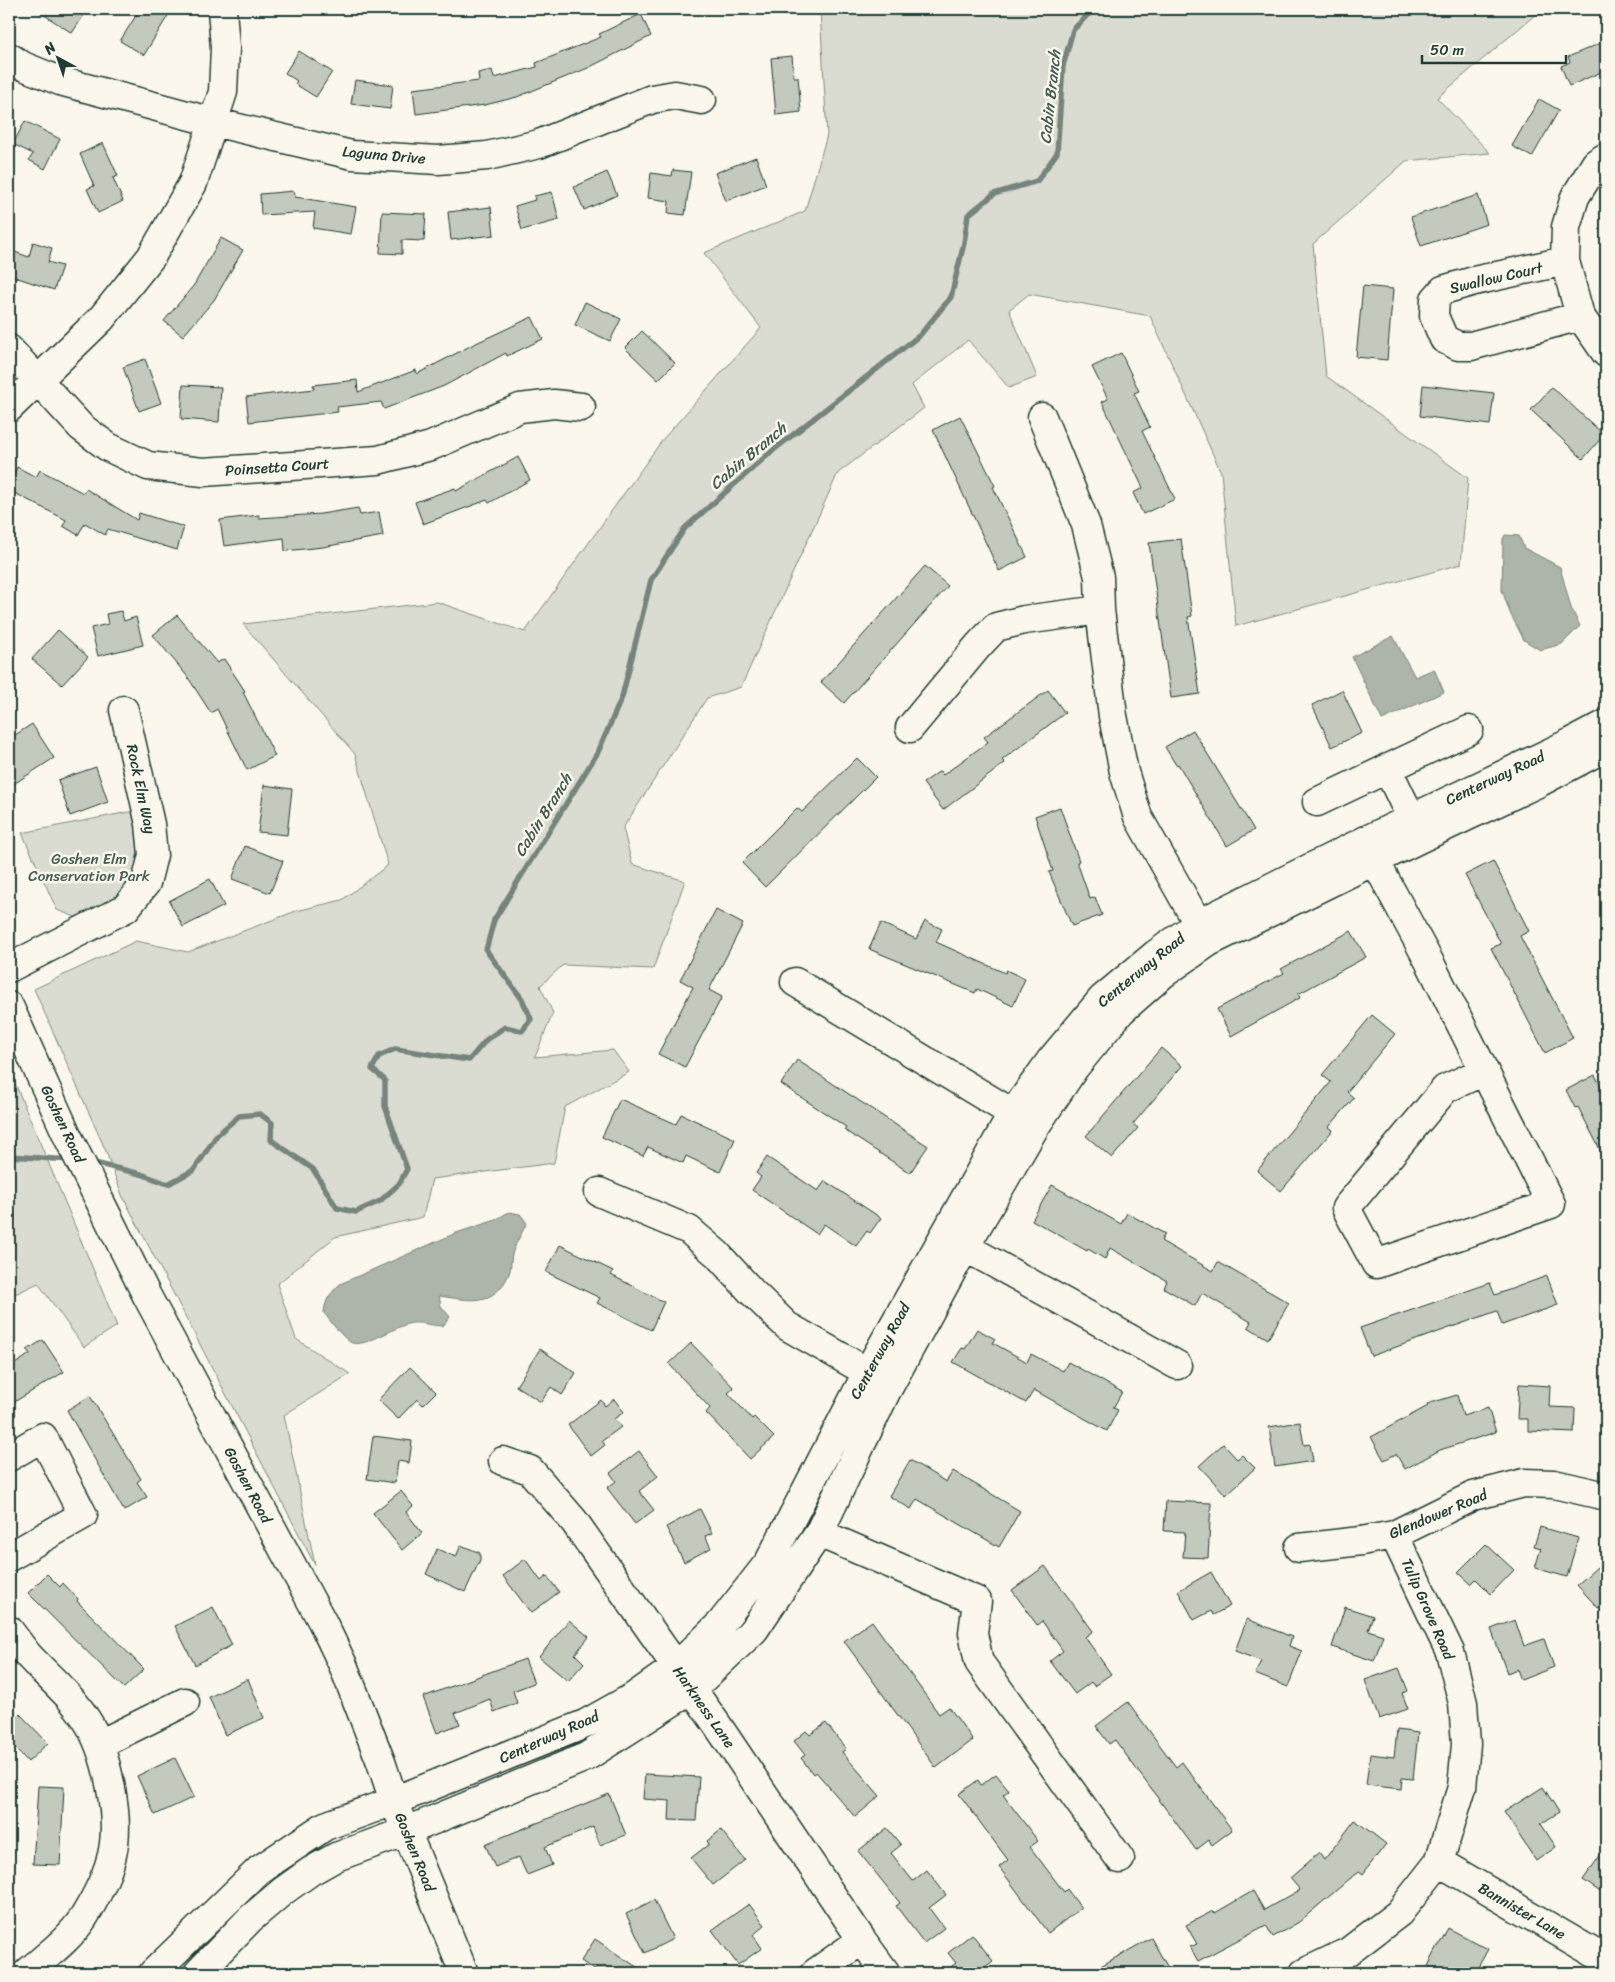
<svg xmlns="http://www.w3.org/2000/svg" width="1615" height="1982" font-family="Sriracha,sans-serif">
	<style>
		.green { fill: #dbdcd1; stroke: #7d8c82 }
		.water { fill: #adb4aa; stroke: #74847b }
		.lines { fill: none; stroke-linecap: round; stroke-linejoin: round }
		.stream { stroke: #74847b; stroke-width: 5.5 }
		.building { fill: #c4c9be; stroke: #1f3d34 }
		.minor-casing { stroke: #1f3d34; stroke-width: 31 }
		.minor { stroke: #fbf7ec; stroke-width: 28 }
		.labels { text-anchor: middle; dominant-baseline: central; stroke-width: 5; stroke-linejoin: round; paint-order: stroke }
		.street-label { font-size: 15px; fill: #1f3d34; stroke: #fbf7ec }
		.park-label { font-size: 15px; fill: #455d53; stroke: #fbf7ec }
		.water-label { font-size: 16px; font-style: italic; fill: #425b52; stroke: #fbf7ec }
	</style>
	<rect width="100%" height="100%" fill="#fbf7ec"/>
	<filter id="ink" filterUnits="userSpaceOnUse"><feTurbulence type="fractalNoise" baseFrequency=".02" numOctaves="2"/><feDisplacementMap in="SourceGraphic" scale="10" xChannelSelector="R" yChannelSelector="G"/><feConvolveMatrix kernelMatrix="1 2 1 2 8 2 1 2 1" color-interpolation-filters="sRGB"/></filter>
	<g filter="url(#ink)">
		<!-- green -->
		<path class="green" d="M820,9H1542L1437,98L1490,153L1406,161L1313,244L1326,376L1468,478L1461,564L1236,626L1221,472L1150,316L1029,294L1009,310L1037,377L1009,388L968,340L912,385L924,408L838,473L741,687L707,698L623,828L632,864L685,881L653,969L563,965L540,986L553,1013L535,1057L613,1050L629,1072L565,1107L554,1163L432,1179L423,1217L335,1237L277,1284L296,1339L350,1374L284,1415L315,1565L122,1195L105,1149L34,989L136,941L188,952L296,911L342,900L388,865L355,754L243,624L437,602L525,632L663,439L761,328L704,253L805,211L827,135Z
			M139,810L144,834L133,885L86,921L57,910L22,833Z
			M9,1069L117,1326L84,1347L38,1283L9,1297Z"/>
		<!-- water -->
		<path class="water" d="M1505,535L1519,536L1524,548L1560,567L1571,608L1580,626L1562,644L1540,650L1524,640L1510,613L1502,590L1503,539Z
			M1393,636L1415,677L1434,669L1444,692L1382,720L1352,657Z
			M509,1212L520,1214L527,1223C522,1232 517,1241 513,1251C510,1258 512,1267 509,1274C494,1308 469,1300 439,1296L441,1306L450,1317L443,1326C434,1326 421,1322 412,1323C396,1325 363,1350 350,1342C340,1335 332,1323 324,1313C325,1299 331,1293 340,1284L456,1233L493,1221Z"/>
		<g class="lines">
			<!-- stream -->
			<path class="stream" d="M9,1156L71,1160
				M90,1162L141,1174L168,1184L194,1170L217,1135L239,1116L260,1114L272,1123L271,1140L313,1169L337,1208L356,1212L380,1201L399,1184L407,1169L385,1106V1080L372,1069L379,1056L395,1049L469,1060L487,1039L505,1027L522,1031L531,1019L522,999L486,950L494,920L598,752L622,697L651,580L685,528L771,452L920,335L951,297L964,243L968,215L994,194L1037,181L1057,153L1063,66L1073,30L1093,9"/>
		</g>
		<!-- building -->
		<path class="building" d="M35,9H88L72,33Z
			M140,9H160L169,14L144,55L120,41Z
			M641,14L651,36L588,68L517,97L485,105L416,114L413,89L479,81L478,73L492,70L494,78L537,67L536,63L601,37L599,34Z
			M1601,43L1606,55V70L1569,86L1561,66L1570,62L1568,57Z
			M299,51L332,72L316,97L295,84L297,81L285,73Z
			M792,56L794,77H798L801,112L776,115L771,58Z
			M355,80L393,85L390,109L351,104Z
			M1539,99L1559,110L1532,157L1512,146Z
			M25,121L60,139L45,169L29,160L33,154L13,144Z
			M103,143L118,176L113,178L123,201L98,213L87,189L94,186L80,154Z
			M756,157L766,185L726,201L715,173Z
			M673,170L691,172L685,215L668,213L669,201L648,198L651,173L672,176Z
			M607,172L617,195L584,210L574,187Z
			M294,191L295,197L356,207L351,234L313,228L315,212L261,215L260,194Z
			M552,192L559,220L522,230L515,206L535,200L534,196Z
			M1478,195L1487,224L1421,246L1411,217Z
			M491,207L494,235L451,240L448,212Z
			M382,212L426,214L424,241L402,240V254L380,253Z
			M221,238L243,250L214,300L183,336L164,321L194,285Z
			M33,242L52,248L48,262L62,266L54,290L9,275V250L29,257Z
			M1363,286L1393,289L1387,360L1356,357Z
			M585,302L621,319L610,341L575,325Z
			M532,317L543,339L507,356L506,353L444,386L384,409L381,402L337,407L338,412L249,422L246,397L314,389L313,385L357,380L358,392L416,370L417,374L472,345Z
			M642,331L675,363L658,380L625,348Z
			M1121,353L1139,391L1134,393L1150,427L1142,431L1175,499L1143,514L1133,493L1143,488L1102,402L1108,399L1092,367Z
			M145,359L161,403L139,411L123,367Z
			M183,385L221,387L219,422L181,419Z
			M1423,385L1494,393L1490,425L1420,416Z
			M1552,387L1604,435L1583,459L1531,410Z
			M960,416L995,486L993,487L1027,557L999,571L933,430Z
			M518,457L530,480L489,503L487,500L423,524L415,502L455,488L456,491Z
			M17,467L36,477L40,470L83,493L86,489L137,520L139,513L184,527L177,550L108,529L105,535L85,523L78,535L63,526L66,520L9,490V483Z
			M358,508L360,515L379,512L383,536L323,547L285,551L284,538L224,546L220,520L259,515V518L321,514Z
			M1181,539L1192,616L1188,617L1200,694L1171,698L1149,543Z
			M925,566L948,586L844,703L821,682Z
			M121,611L124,621L136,617L143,645L98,656L91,628L108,624L106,614Z
			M177,615L217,663L224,659L245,691L243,692L275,756L247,770L217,709L211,713L187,676L153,635Z
			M58,630L88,657L62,685L32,659Z
			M1048,690L1065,713L1002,760L1005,763L943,810L923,783L940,771L943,775L988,742L984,737Z
			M1342,690L1362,733L1332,747L1312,705Z
			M32,724L54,758L9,787V739Z
			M1193,730L1254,830L1227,846L1178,764L1176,765L1165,747Z
			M857,758L876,777L765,887L742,863L797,808L802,812Z
			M96,767L108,802L70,816L58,780Z
			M264,785L292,789L287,835L258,832Z
			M1060,807L1079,861L1077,862L1090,899L1095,897L1102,915L1072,926L1049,872L1053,871L1035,816Z
			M245,846L283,861L270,893L232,879Z
			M1493,861L1529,931L1520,936L1573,1038L1545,1053L1491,948L1501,944L1465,875Z
			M210,879L224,906L183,927L169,901Z
			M716,910L743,924L709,990L722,997L685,1067L658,1054L693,987L680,980Z
			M925,921L942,929L936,942L1005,973L1006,970L1025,979L1013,1006L977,989L975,993L869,949L881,923L916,939Z
			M1351,931L1366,957L1298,994L1300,998L1231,1036L1217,1009L1284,973L1281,969Z
			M1372,1015L1395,1034L1347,1092L1354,1098L1329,1127L1333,1130L1281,1191L1257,1171L1331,1082L1322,1075Z
			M1161,1048L1182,1066L1133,1124L1138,1128L1112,1158L1086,1136Z
			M797,1060L928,1146L910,1173L844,1130L846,1127L781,1084Z
			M1595,1075L1606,1097V1161L1578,1107L1575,1108L1566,1090Z
			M620,1099L676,1124L681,1114L735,1139L720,1172L686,1156L683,1163L648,1147L643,1156L602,1137Z
			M767,1157L818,1191L825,1181L881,1218L870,1233L867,1231L856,1246L824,1224L817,1234L752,1190L761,1177L756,1173Z
			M1052,1185L1121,1224L1127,1213L1165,1234L1161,1241L1213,1271L1218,1262L1289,1303L1268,1339L1248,1327L1251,1322L1202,1293L1195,1306L1164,1288L1167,1281L1110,1248L1105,1259L1088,1249L1087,1251L1032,1220Z
			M560,1245L613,1271L611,1275L664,1302L651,1330L597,1303L600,1298L546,1272Z
			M1547,1276L1558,1305L1502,1325L1497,1311L1371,1356L1360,1328L1490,1283L1495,1295Z
			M977,1329L995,1339L993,1343L1027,1362L1031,1354L1063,1371L1068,1362L1122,1392L1113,1408L1118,1410L1107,1431L1034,1390L1026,1403L953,1362L962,1348L965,1349Z
			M43,1340L64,1372L9,1405V1368L30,1354L27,1350Z
			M691,1343L734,1388L728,1393L752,1419L754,1417L774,1437L750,1459L706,1413L710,1408L669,1364Z
			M540,1349L576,1373L562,1395L551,1387L541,1402L516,1386Z
			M410,1367L436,1392L423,1405L417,1399L398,1419L378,1400Z
			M1519,1384L1550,1386L1549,1407L1575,1408L1574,1433L1528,1431V1419H1517Z
			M1457,1395L1463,1416L1488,1408L1496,1432L1440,1450L1405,1469L1396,1454L1384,1460L1371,1437L1428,1406L1427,1404Z
			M90,1396L141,1479L137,1482L147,1497L124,1511L67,1410Z
			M614,1399L624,1412L614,1419L621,1427L602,1441L605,1445L591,1456L568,1425L601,1400L605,1406Z
			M1300,1422L1304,1445L1310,1444L1313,1461L1275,1467L1269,1427Z
			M373,1436L412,1441L409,1463L398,1461L395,1483L367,1479Z
			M1223,1444L1237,1459L1242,1455L1255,1468L1226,1495L1199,1466Z
			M639,1451L658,1476L639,1491L654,1510L635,1524L607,1488L616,1481L610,1473Z
			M910,1460L946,1482L953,1471L1020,1511L999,1547L917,1499L911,1509L889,1496Z
			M401,1491L413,1506L406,1512L422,1533L402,1550L373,1513Z
			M1166,1501L1211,1503L1208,1558L1183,1557L1185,1532L1164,1531Z
			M700,1509L712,1533L705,1536L711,1548L684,1562L666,1527Z
			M1540,1527L1578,1538L1567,1577L1535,1568L1541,1548L1534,1546Z
			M1486,1544L1514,1570L1491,1594L1476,1579L1471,1584L1458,1572Z
			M461,1545L480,1553V1560L465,1592L426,1574L437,1549L456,1557Z
			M525,1559L541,1581L547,1576L559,1592L531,1613L503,1576Z
			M1606,1559V1600L1598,1608L1577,1585Z
			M1045,1566L1093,1631L1085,1637L1111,1674L1094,1686L1091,1682L1075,1694L1050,1661L1063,1651L1042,1621L1037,1625L1012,1590Z
			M1211,1572L1230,1606L1213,1615L1211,1611L1194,1620L1178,1591Z
			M47,1574L60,1587L63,1583L78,1599L77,1601L144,1669L124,1688L28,1593Z
			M213,1607L232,1645L195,1665L175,1626Z
			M1345,1607L1373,1616L1368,1630L1383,1635L1374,1661L1332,1647Z
			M1247,1619L1292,1637L1289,1646L1302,1651L1288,1687L1255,1674L1261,1661L1235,1651Z
			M569,1620L589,1637L575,1654L584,1663L568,1681L539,1657Z
			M1515,1620L1524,1646L1544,1639L1554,1667L1521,1680L1517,1669L1507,1673L1491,1629Z
			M872,1621L939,1714L949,1707L973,1740L936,1768L844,1641Z
			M525,1659L534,1683L513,1691L517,1703L494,1712L490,1699L455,1713L460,1724L437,1733L423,1697Z
			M1399,1668L1408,1691L1402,1693L1408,1709L1379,1719L1365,1680Z
			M248,1679L264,1718L225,1735L209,1697Z
			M1128,1702L1176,1767L1182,1762L1232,1830L1212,1845L1209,1840L1196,1850L1115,1740L1109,1744L1096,1726Z
			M20,1714L48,1743L28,1762L9,1741V1724Z
			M826,1723L846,1749L842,1752L880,1796L855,1817L816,1772L813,1774L801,1758L805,1755L794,1741L806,1731L810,1735Z
			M1397,1730L1418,1733L1413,1779L1402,1778L1401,1789L1366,1785L1370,1754L1394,1757Z
			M175,1758L194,1797L155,1815L137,1776Z
			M645,1774L699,1777L696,1821L669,1820L670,1801L643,1799Z
			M996,1774L1009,1790L1003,1795L1038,1841L1030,1847L1064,1892L1067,1889L1081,1908L1048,1933L999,1867L1008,1860L959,1794L978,1780L981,1785Z
			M38,1786L64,1787L60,1865L33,1864Z
			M1543,1787L1559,1812L1541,1824L1556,1847L1536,1861L1504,1812Z
			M609,1794L626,1835L600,1845L593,1827L545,1847L552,1865L527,1875L519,1857L495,1867L485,1844Z
			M1355,1820L1386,1844L1363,1874L1359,1871L1299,1922L1273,1937L1266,1925L1198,1961L1190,1947L1197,1944L1186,1925L1213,1911L1215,1913L1253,1891L1264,1910L1300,1890L1290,1878L1319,1853L1324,1860Z
			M887,1828L901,1845L891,1853L913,1881L927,1870L946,1895L929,1908L944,1928L924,1943L896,1906L900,1903L858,1851Z
			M721,1830L745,1860L713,1885L691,1858L709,1844L707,1841Z
			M1606,1847V1896L1583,1880Z
			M654,1900L673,1939L645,1953L626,1914Z
			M749,1904L765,1925L753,1935L762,1948L738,1965L712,1930Z
			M1448,1928L1488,1949L1475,1973H1441L1428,1966Z
			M972,1934L993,1961L977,1973H943L956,1963L948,1953Z
			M1151,1938L1171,1973H1088Z
			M595,1939L617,1954L646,1973H599L581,1961Z"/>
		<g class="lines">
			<defs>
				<path id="minor" d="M9,57L23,66L60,81L213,122L352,155L438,160L487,156L539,144L652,99L675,95L702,100
					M1606,157L1596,163L1575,197L1566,227L1565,261L1580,316L1606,353
					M1565,261L1474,281L1443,290L1435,299L1434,316L1444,339L1458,346H1471L1580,316
					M9,349L81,427L108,447L148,466L203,472L378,460L431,446L520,408L554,404L581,407
					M9,408L101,319L151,257L193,183L223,92L225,48L222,9
					M1042,417L1086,525L1099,577L1100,610L1113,716L1124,772L1138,817L1208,941
					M910,728L978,646L996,627L1024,620L1100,610
					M1387,768L1419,834
					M1317,802L1469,730
					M1366,844L1431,965L1551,1204L1376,1264L1346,1208L1445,1089L1484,1071
					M9,968L126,908L146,883L153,855L150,824L124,710
					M795,982L1027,1122
					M9,1006L68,1137L147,1296L323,1623L343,1665L381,1762L394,1801L464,1973
					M599,1192L689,1230L717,1254L751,1291L787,1326L883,1381
					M965,1247L1177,1365
					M9,1457L43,1437L83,1515L9,1557
					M503,1461L530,1470L574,1521L718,1726L862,1940L886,1973
					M819,1533L977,1601L973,1633L979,1662L1120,1859
					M1299,1548L1361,1541L1394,1535L1473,1496L1524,1483L1554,1484L1606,1496
					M9,1630C15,1638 21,1646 27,1654C47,1676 70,1694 86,1719C107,1751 121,1817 112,1855C107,1876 95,1899 84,1917C69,1940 46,1956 27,1973
					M100,1744L185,1702
					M1439,1862L1606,1960
					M153,1973L259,1870L325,1826L394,1801L585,1724L635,1696L676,1667L721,1623L769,1562L868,1371L1013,1113L1051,1060L1102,999L1156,954L1198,924L1364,841L1572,742L1606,724
					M198,1973L250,1919L283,1891L311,1871L336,1857L407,1831L586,1757L691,1690L754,1630L819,1533L886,1392L965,1247L1035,1127L1075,1067L1121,1011L1163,974L1209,942L1421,838L1540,782L1606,747
					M815,1973L862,1940
					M1304,1973L1348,1952L1399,1913L1439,1862L1462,1787L1466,1744L1463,1703L1450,1652L1394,1535"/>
			</defs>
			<!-- minor casing -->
			<use href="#minor" class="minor-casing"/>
			<!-- minor -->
			<use href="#minor" class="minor"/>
		</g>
	</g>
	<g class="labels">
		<!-- street labels -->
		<g class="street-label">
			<text transform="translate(384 155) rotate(5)">Laguna Drive</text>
			<text transform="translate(1496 278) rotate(-13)">Swallow Court</text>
			<text transform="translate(277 467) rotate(-4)">Poinsetta Court</text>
			<text transform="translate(1495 778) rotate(-25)">Centerway Road</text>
			<text transform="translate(141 789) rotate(78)">Rock Elm Way</text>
			<text transform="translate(1141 970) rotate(-39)">Centerway Road</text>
			<text transform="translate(63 1124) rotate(65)">Goshen Road</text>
			<text transform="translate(880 1351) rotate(-61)">Centerway Road</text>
			<text transform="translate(248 1485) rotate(62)">Goshen Road</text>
			<text transform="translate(1438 1514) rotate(-23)">Glendower Road</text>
			<text transform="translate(1428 1609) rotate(66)">Tulip Grove Road</text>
			<text transform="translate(704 1707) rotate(55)">Harkness Lane</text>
			<text transform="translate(549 1737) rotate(-24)">Centerway Road</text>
			<text transform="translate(415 1852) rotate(68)">Goshen Road</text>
			<text transform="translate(1522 1911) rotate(30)">Bannister Lane</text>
		</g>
		<!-- park labels -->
		<g class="park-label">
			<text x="89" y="859">Goshen Elm<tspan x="89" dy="17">Conservation Park</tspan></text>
		</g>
		<!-- water labels -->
		<g class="water-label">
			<text transform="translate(1050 97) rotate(-84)">Cabin Branch</text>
			<text transform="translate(748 456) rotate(-40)">Cabin Branch</text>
			<text transform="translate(543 815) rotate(-58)">Cabin Branch</text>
		</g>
	</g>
	<!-- margin -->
	<rect width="1615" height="1982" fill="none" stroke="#fbf7ec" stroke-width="30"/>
	<rect x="15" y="15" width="1585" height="1952" fill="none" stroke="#1f3d34" stroke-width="2" filter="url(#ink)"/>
	<!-- north arrow -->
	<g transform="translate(58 58) rotate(320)" stroke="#fbf7ec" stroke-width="4" paint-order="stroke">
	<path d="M0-4L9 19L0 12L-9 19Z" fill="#1f3d34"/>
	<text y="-8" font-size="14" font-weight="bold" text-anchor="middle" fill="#1f3d34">N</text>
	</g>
	<!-- scale -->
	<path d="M1422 55v8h144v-8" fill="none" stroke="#1f3d34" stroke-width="2.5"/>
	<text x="1430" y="55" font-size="15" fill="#1f3d34" stroke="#fbf7ec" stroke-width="4" paint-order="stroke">50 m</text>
</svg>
